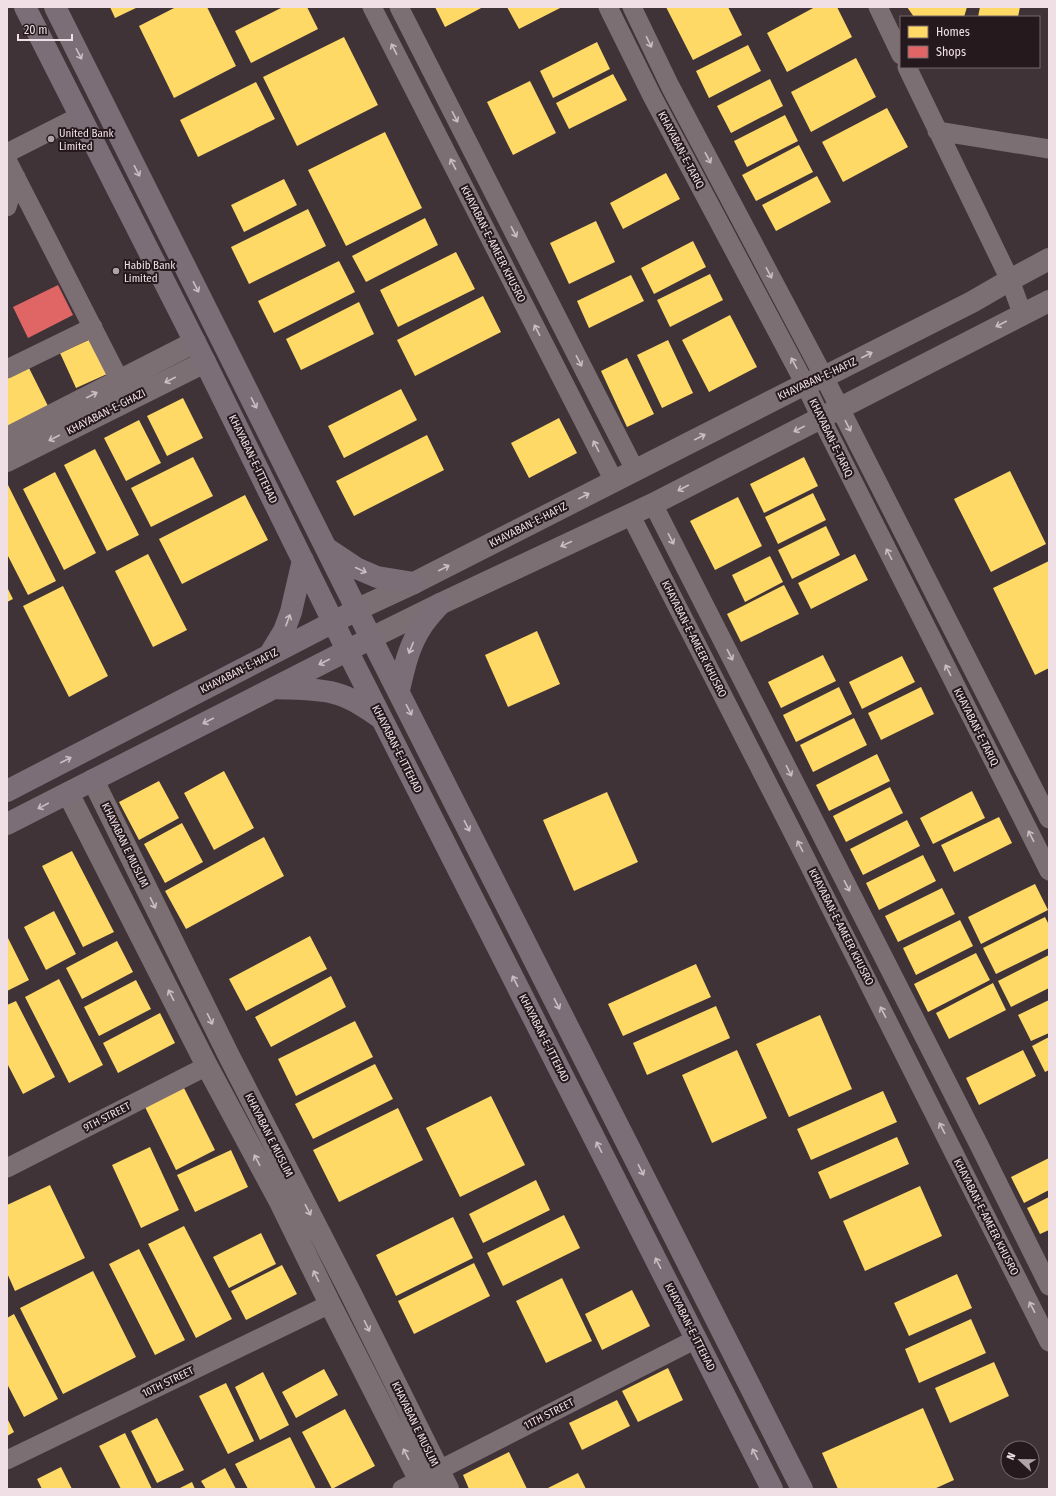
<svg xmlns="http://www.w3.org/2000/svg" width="1056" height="1496" font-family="'Fira Sans Condensed',sans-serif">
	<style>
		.homes { fill: #ffd966 }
		.shops { fill: #e06666 }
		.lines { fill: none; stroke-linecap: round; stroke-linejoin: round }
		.minor { stroke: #7b6f73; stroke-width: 19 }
		.tertiary { stroke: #7b6f73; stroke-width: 22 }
		.primary { stroke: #7c6e76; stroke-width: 22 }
		.oneway { stroke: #cdbdc2 }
		.oneway2 { stroke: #cdbdc3 }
		.poi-dot { fill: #b2a3a7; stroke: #25191d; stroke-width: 1.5 }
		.labels { text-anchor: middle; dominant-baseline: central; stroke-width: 4; stroke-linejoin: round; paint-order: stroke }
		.poi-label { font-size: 11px; fill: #f0dfe4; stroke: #25191d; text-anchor: start }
		.street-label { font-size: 11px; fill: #f0dfe4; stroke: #25191d }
	</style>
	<rect width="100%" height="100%" fill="#403337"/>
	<!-- homes -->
	<path class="homes" d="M110,7H138L115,18Z
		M176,7H207L236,66L174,98L139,26Z
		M283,7H307L318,29L251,63L235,31Z
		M435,7H483L445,27Z
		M507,7H562L519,29Z
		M666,7H728L742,35L693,60Z
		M815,7H837L852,37L787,72L767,33Z
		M907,7H967L964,17H914Z
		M980,7H1020L1018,17H978Z
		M344,37L378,105L297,146L263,77Z
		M597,42L610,69L553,98L540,71Z
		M748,45L761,71L709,98L696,71Z
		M856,58L876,97L811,132L791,92Z
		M613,74L627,100L569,129L556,103Z
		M770,79L783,106L731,133L717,106Z
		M530,81L556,133L513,155L487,102Z
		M256,82L275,119L198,157L180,120Z
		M887,108L908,147L843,182L822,142Z
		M785,115L798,141L747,167L734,141Z
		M385,132L422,208L346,246L308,170Z
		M799,145L813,172L756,201L742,175Z
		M666,173L680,199L623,229L610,203Z
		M817,176L831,202L776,231L762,205Z
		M284,179L297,205L244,232L231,205Z
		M308,209L326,246L249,284L231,247Z
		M425,218L438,245L366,282L352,256Z
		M596,221L615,262L569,284L550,243Z
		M693,241L706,267L654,294L641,268Z
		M456,252L475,289L398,327L380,290Z
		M339,261L355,292L274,333L258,301Z
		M710,274L723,300L670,327L657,300Z
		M631,275L644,301L589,328L577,301Z
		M483,296L501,332L415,376L397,340Z
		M359,302L374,334L301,370L286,339Z
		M730,315L757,367L709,392L682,340Z
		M91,339L107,374L76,388L60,353Z
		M668,340L693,393L662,408L637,355Z
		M627,358L654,414L627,427L601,371Z
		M29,368L49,408L7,429V378Z
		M401,389L417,420L344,458L328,426Z
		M183,398L203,438L167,456L147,416Z
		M559,418L577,453L529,478L511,443Z
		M139,420L161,463L126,481L104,438Z
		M427,435L444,470L354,516L336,481Z
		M95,449L139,535L107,551L64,465Z
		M193,457L213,496L151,527L131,488Z
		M804,457L818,486L764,513L750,484Z
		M1010,471L1046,544L991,572L954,499Z
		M55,472L96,553L64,570L23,489Z
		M8,485L56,581L28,595L7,554Z
		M813,493L826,520L778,544L765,517Z
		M245,495L268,540L182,584L159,539Z
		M738,497L762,546L715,570L690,521Z
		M826,526L840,555L792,579L778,550Z
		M148,554L187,630L153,647L115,571Z
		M855,554L868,580L811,609L798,583Z
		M770,556L783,582L745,602L732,575Z
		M1049,561V668L1035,675L993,588Z
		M784,585L799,614L741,642L727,614Z
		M63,586L108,676L69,697L23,606Z
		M7,587L13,599L7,602Z
		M537,631L560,684L508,707L485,655Z
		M823,655L836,681L781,708L768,682Z
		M902,656L915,682L862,709L849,682Z
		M839,687L852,714L796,742L783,715Z
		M921,687L934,714L881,740L868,713Z
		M854,718L867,745L813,772L800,745Z
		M877,754L890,781L829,811L816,785Z
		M224,771L254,828L214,850L184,793Z
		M159,781L179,818L139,840L119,802Z
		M890,787L903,813L846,842L833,816Z
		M972,791L985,818L933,844L920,818Z
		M607,792L638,862L574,891L543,820Z
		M999,817L1012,843L954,872L941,845Z
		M907,820L920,846L863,875L850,849Z
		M182,823L203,862L165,883L144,844Z
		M264,837L284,876L186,929L165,891Z
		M72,851L114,932L83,947L42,866Z
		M923,855L936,881L879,910L866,883Z
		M1035,884L1048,910L981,944L968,917Z
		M942,888L955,914L898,942L885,916Z
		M54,911L76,954L46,970L24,927Z
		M1045,917L1049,925V948L996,974L983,948Z
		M960,920L973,946L916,975L903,948Z
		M7,936L29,980L7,991Z
		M310,936L327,969L246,1011L229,979Z
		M117,941L133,972L82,999L66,968Z
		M976,953L990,980L928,1012L914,984Z
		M1049,955V988L1011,1007L998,981Z
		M696,964L711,997L623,1036L608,1004Z
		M331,976L346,1007L271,1047L255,1017Z
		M59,979L103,1065L69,1083L25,997Z
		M136,980L151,1009L99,1036L84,1007Z
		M993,983L1006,1010L949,1039L936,1013Z
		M1049,1000V1033L1031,1041L1018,1015Z
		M16,1001L55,1077L23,1094L7,1063V1005Z
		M716,1006L730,1038L647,1075L633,1043Z
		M160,1013L175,1043L118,1073L103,1043Z
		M820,1015L852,1089L789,1117L756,1044Z
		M355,1021L373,1057L296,1096L278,1059Z
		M1049,1037V1070L1045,1072L1032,1046Z
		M737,1050L767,1118L712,1143L682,1075Z
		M1023,1050L1036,1076L979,1105L966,1078Z
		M375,1064L393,1099L313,1139L295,1104Z
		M184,1088L215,1150L176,1170L145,1107Z
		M883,1091L897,1122L811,1160L797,1129Z
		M491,1096L525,1165L460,1197L426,1128Z
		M398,1108L423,1160L339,1202L313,1150Z
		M897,1137L909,1164L830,1199L818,1172Z
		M150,1147L179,1210L141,1228L112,1165Z
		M231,1150L248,1187L195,1212L177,1175Z
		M1049,1158V1190L1024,1203L1011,1177Z
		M536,1180L550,1210L483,1243L469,1214Z
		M50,1185L85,1258L15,1291L7,1273V1205Z
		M920,1186L942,1236L865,1271L843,1221Z
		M1049,1197V1230L1040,1234L1027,1208Z
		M564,1215L580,1248L503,1286L487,1253Z
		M453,1217L473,1258L396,1296L376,1255Z
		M184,1226L232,1319L196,1338L148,1244Z
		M261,1233L276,1264L229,1288L213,1257Z
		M139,1249L185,1340L155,1355L109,1264Z
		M474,1263L490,1296L414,1334L398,1301Z
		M282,1265L297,1294L246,1320L231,1291Z
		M93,1271L136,1357L63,1394L20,1308Z
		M957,1274L972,1308L909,1336L894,1303Z
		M562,1278L592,1341L546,1363L516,1301Z
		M632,1290L650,1326L602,1350L585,1314Z
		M14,1314L58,1399L24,1417L7,1384V1318Z
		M971,1319L986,1353L919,1383L905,1349Z
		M994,1362L1009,1396L950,1423L935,1388Z
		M668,1368L683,1400L638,1422L622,1391Z
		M324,1369L338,1395L296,1418L282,1392Z
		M263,1372L289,1425L260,1440L235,1387Z
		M226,1383L254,1441L228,1454L199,1396Z
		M617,1400L630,1426L582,1450L569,1423Z
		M923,1408L954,1480L934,1489H838L822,1453Z
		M345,1409L375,1466L332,1489L302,1432Z
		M7,1418L14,1432L7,1436Z
		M157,1418L184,1470L157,1483L131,1431Z
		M125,1433L152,1489H121L99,1446Z
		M290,1437L316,1489H248L235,1464Z
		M509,1452L527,1489H469L463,1475Z
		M61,1467L72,1489H42L37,1479Z
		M225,1468L236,1489H206L201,1481Z
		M578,1473L586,1489H546Z
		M192,1482L195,1489H178Z"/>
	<!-- shops -->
	<path class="shops" d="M58,285L73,315L28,338L13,307Z"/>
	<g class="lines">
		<!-- minor -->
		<path class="minor" d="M372,7L614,481
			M399,7L635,470
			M608,7L652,96L805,384L821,418L1049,871
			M632,7L670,86L824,377L1049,819
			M878,7L901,55
			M907,67L1010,280L1022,313
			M937,131L1049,149
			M7,153L80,116
			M7,160L120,381
			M7,207L16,177
			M7,369L93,327
			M653,504L978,1143L1049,1286
			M630,514L790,827L1049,1342
			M7,1168L207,1066
			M7,1460L330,1304
			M402,1489L696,1339"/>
		<!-- tertiary -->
		<path class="tertiary" d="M7,438L195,342
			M7,461L205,362
			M358,609L414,583L805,384L824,377L972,302L1010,280L1049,259
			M371,638L440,604L653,504L1049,301
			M93,780L229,1056L351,1294L448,1489
			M68,793L207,1066L279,1200L330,1304L424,1489"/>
		<!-- primary -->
		<path class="primary" d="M25,7L205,362L347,650L772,1489
			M55,7L371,638L802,1489
			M329,550L356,568L377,577L414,583
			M270,654L284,631L291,612L303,560
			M274,688C294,689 314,688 334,693C351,697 366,708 381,718
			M399,690C404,668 409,645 422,626C427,618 434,611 440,604
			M7,791L347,615
			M7,824L360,644"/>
	</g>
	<!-- one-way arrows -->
	<defs><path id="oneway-shaft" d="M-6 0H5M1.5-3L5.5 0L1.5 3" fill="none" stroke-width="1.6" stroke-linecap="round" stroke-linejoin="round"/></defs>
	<g class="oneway">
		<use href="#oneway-shaft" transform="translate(649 42) rotate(64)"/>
		<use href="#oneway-shaft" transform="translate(394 49) rotate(-117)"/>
		<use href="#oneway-shaft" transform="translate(455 117) rotate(63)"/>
		<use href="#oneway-shaft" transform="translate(708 158) rotate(62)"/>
		<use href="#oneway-shaft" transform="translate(453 164) rotate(-117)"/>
		<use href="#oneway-shaft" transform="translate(514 232) rotate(63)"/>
		<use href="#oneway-shaft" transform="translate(769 273) rotate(62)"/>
		<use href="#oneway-shaft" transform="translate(1001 324) rotate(153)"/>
		<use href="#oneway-shaft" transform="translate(537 330) rotate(-117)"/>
		<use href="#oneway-shaft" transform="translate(867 355) rotate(-27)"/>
		<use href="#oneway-shaft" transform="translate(579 361) rotate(63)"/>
		<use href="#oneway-shaft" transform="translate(794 363) rotate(-118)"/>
		<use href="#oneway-shaft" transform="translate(170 380) rotate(153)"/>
		<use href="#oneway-shaft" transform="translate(92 395) rotate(-27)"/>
		<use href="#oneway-shaft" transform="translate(848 426) rotate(63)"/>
		<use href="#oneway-shaft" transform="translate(799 429) rotate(153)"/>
		<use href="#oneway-shaft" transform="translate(700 437) rotate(-27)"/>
		<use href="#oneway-shaft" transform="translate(54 438) rotate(153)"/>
		<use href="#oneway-shaft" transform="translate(596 446) rotate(-117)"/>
		<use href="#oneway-shaft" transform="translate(683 488) rotate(153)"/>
		<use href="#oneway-shaft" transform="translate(584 496) rotate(-27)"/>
		<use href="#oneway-shaft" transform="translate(671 539) rotate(63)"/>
		<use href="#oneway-shaft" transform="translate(566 544) rotate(155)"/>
		<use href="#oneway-shaft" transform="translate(889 554) rotate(-117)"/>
		<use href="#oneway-shaft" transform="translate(444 568) rotate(-27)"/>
		<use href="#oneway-shaft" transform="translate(730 655) rotate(63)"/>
		<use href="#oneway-shaft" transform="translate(948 670) rotate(-117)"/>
		<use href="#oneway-shaft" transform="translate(789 771) rotate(63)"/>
		<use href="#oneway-shaft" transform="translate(1031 836) rotate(-117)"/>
		<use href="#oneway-shaft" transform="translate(800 846) rotate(-117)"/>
		<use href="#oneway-shaft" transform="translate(847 886) rotate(63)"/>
		<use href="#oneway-shaft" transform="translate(153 903) rotate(64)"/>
		<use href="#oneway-shaft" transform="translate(171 995) rotate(-117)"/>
		<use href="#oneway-shaft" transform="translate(883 1012) rotate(-117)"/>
		<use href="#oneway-shaft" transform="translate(210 1019) rotate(64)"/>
		<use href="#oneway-shaft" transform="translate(942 1128) rotate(-117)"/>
		<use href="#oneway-shaft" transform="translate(257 1160) rotate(-118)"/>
		<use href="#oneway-shaft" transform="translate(308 1210) rotate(63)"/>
		<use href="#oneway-shaft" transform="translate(316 1276) rotate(-116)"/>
		<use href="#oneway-shaft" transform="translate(1032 1307) rotate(-117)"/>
		<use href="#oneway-shaft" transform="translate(367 1326) rotate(64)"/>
		<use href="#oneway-shaft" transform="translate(406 1454) rotate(-117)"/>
	</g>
	<g class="oneway2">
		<use href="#oneway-shaft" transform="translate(79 54) rotate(63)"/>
		<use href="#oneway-shaft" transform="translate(137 171) rotate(63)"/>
		<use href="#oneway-shaft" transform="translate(196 287) rotate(63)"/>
		<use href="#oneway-shaft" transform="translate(254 403) rotate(63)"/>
		<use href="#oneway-shaft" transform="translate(361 570) rotate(25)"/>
		<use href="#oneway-shaft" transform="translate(288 620) rotate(-70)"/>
		<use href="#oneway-shaft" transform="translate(411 648) rotate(112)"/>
		<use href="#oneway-shaft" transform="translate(324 662) rotate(153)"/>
		<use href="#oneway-shaft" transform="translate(409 710) rotate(63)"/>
		<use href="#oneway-shaft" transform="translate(208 721) rotate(153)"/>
		<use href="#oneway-shaft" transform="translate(66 760) rotate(-27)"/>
		<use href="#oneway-shaft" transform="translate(43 806) rotate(152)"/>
		<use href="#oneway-shaft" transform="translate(467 826) rotate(63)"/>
		<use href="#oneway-shaft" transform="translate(515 981) rotate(-117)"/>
		<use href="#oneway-shaft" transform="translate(557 1004) rotate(63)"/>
		<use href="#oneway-shaft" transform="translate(599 1147) rotate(-117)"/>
		<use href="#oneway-shaft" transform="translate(641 1170) rotate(63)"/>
		<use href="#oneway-shaft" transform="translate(658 1263) rotate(-117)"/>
		<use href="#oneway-shaft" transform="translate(755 1454) rotate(-117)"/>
	</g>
	<!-- markers -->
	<g class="poi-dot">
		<circle cx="51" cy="139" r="4"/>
		<circle cx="116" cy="271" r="4"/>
	</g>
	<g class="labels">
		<!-- poi labels -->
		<g class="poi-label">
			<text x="59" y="133">United Bank<tspan x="59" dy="13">Limited</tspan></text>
			<text x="124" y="265">Habib Bank<tspan x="124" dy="13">Limited</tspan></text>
		</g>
		<!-- street labels -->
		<g class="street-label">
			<text transform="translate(681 150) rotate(62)">KHAYABAN-E-TARIQ</text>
			<text transform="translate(493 244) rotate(63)">KHAYABAN-E-AMEER KHUSRO</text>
			<text transform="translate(817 379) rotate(-25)">KHAYABAN-E-HAFIZ</text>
			<text transform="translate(106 412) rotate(-27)">KHAYABAN-E-GHAZI</text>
			<text transform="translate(831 438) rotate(64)">KHAYABAN-E-TARIQ</text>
			<text transform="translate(253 459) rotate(64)">KHAYABAN-E-ITTEHAD</text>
			<text transform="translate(528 525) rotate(-27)">KHAYABAN-E-HAFIZ</text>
			<text transform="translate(694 639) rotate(63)">KHAYABAN-E-AMEER KHUSRO</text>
			<text transform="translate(239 671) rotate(-27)">KHAYABAN-E-HAFIZ</text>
			<text transform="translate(976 727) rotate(63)">KHAYABAN-E-TARIQ</text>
			<text transform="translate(397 749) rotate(63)">KHAYABAN-E-ITTEHAD</text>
			<text transform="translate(125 845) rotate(64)">KHAYABAN E MUSLIM</text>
			<text transform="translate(841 927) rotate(63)">KHAYABAN-E-AMEER KHUSRO</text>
			<text transform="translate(544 1038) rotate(63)">KHAYABAN-E-ITTEHAD</text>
			<text transform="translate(107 1117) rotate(-27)">9TH STREET</text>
			<text transform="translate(269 1135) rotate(63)">KHAYABAN E MUSLIM</text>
			<text transform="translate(986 1217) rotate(63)">KHAYABAN-E-AMEER KHUSRO</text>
			<text transform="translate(690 1327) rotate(63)">KHAYABAN-E-ITTEHAD</text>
			<text transform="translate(168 1382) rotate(-26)">10TH STREET</text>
			<text transform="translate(549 1414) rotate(-27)">11TH STREET</text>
			<text transform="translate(415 1424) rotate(64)">KHAYABAN E MUSLIM</text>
		</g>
	</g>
	<!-- border -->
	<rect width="1056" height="1496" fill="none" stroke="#f0dfe4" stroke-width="16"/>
	<!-- legend -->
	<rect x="900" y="16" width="140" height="52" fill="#25191d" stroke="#76686d"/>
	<rect x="908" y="26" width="20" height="12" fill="#ffd966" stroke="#76686d"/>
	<text x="936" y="36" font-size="12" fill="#f0dfe4">Homes</text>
	<rect x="908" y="46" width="20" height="12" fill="#e06666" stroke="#76686d"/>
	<text x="936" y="56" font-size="12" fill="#f0dfe4">Shops</text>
	<!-- north arrow -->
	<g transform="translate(1020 1460) rotate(292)"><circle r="19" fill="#25191d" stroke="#76686d"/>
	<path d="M0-3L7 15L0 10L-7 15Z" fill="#b2a3a7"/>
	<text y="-6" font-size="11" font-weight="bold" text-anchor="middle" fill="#f0dfe4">N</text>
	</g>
	<!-- scale -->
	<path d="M18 34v6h54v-6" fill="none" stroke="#f0dfe4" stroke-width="2"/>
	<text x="24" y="34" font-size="12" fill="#f0dfe4" stroke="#25191d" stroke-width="3" paint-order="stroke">20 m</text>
</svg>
